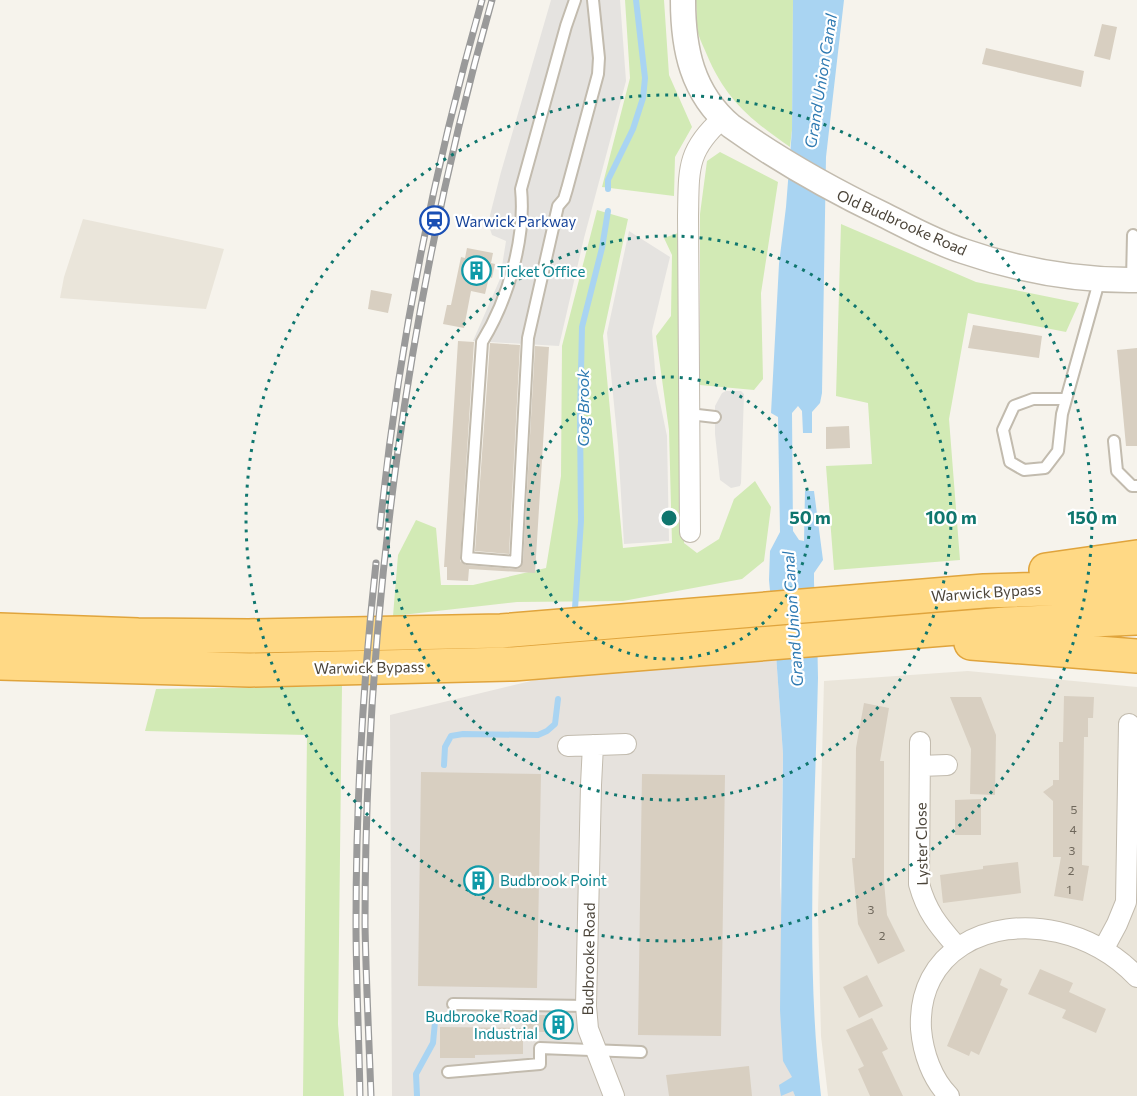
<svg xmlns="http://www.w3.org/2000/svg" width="1137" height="1096" font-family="Commissioner,sans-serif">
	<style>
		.residential { fill: #eae5da }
		.industrial { fill: #e6e2dd }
		.green { fill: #d2eab5 }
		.parking { fill: #e5e3e0 }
		.water { fill: #a9d4f2 }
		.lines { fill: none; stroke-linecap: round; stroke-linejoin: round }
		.stream { stroke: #a9d4f2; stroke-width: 6 }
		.building { fill: #d8cfc1 }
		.service-casing { stroke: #c2bbae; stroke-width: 14 }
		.minor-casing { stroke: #c2bbae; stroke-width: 22 }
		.tertiary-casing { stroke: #c2bbae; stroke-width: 27 }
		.trunk-casing { stroke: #e0a43c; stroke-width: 36 }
		.service { stroke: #fff; stroke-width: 10 }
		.minor { stroke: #fff; stroke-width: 20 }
		.tertiary { stroke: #fff; stroke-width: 24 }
		.trunk { stroke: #ffd985; stroke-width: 33 }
		.rail-casing { stroke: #9a9a9a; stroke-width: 7 }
		.rail { stroke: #fff; stroke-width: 4.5; stroke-dasharray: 14; stroke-linecap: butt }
		.ring { fill: none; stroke: #0f766e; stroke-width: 3; stroke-dasharray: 3 6 }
		.labels { text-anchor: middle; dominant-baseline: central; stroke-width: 4.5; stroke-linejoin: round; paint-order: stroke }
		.number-label { font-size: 12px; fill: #6e675b }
		.transit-label { font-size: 15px; fill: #164399; stroke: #fff; text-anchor: start }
		.street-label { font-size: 15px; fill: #4b4439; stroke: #fff }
		.culture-label { font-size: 15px; fill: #0d838f; stroke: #fff; text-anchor: start }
		.water-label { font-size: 16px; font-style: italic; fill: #2e7ab2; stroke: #fff }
		.centre { fill: #0f766e; stroke: #fff; stroke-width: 3 }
		.ring-label { font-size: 18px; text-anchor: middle; font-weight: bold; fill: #0f766e; stroke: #fff; stroke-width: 4.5; stroke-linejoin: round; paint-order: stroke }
	</style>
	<rect width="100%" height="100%" fill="#f6f3ec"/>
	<!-- residential -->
	<path class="residential" d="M83,219L224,249L206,309L60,298L64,277Z
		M968,671L1137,687V1096H828L821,1036L818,912L824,681Z"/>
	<!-- industrial -->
	<path class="industrial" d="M776,654L783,754L780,885L793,1090L795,1096H392L390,715L581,669Z"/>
	<!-- green -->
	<path class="green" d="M625,0H664L669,75L692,127L675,157L674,196L602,187L630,78Z
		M696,0H793L792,130L790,147C751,120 726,100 707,55C704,48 700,40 698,33C696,22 697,11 696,0Z
		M720,152L778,182L761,293L763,379L754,390L700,385V214L707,161Z
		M597,210L628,219L603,336L623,548L672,543L669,430L656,336L671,316L672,255L664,238L678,233L685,262L684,543L697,553L719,539L734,499L755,481L771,507L764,561L742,579L623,601L517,602L393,616L398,555L416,520L436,528L441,585H473L546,568L561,476L562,346Z
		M841,224L976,282L1079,303L1066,332L968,313L949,419L960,560L834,570L826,466L872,464L868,403L836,396Z
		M342,686L338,1024L344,1096H303L307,735L145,731L156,689Z"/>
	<!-- parking -->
	<path class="parking" d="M551,0H620L626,81L584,238L559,346L473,341L500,279L506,241L492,235L488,223L501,172Z
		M629,231L670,257L652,331L656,383L667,436L669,541L624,544L618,445L607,333Z
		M726,391H741L744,394L741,483L740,486L731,488L720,480L715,434V406L722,393Z"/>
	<!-- water -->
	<path class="water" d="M793,0H844L826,157L822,393L820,403L812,412V433H803L802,411L798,406L792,413L793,531L799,540L804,541L805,491H814L823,560L814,573V582C815,614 818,646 818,678C815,817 805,957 821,1096H795L793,1091L781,1096L779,1085L792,1077L783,1061L780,1010L783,754L776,654L769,580L770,551L780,532L778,417L771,413L779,264L786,207L792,130Z"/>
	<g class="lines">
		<!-- stream -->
		<path class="stream" d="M608,189V180L633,129L643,98L645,78L636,0
			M575,608L581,521L580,416L582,327L602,248L608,211
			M444,765L445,747L451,736L463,734L538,735L547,731L555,724L558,699
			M417,1096L416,1074L433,1043L435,1022"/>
	</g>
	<!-- building -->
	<path class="building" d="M1102,24L1117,27L1110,60L1094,56Z
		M986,48L1084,71L1081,87L982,64Z
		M467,248L493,253L491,263L495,264L492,278L489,277L485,294L471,291L464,328L443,324L447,305H451L461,257L465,258Z
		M371,290L392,294L388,313L368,309Z
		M973,325L1042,336L1039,358L968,348Z
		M458,341L474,342L460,561L466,565L515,569L520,568L523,562L535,346L549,347L535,573L469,569L468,581L447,580V567H444Z
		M490,343L520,345L509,554L475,551Z
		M1137,348V446H1126L1117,350Z
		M849,426L850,448L826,449V427Z
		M1064,696L1094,697L1093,718H1088V737H1084L1082,865L1089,866L1083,901L1054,896L1061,857H1053V801L1043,792L1053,785V780H1059V742H1063Z
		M950,697H981L996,735L995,795L970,794L971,749Z
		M864,703L889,708L880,761H884V882L887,915L905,951L878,964L858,924L852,858H855L856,748Z
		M421,772L541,774L537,988L418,986Z
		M642,774L725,775L721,1036L638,1035Z
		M981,799V835H955V800Z
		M1018,862L1021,893L943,903L940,875L983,869V866Z
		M980,968L1002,979L1000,985L1008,989L979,1055L971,1051L969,1056L947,1046Z
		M1040,969L1073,983L1069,992L1106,1009L1096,1033L1062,1018L1066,1010L1028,994Z
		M867,975L883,1006L859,1018L843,987Z
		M524,1015H553L552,1032H524Z
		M872,1018L888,1049L882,1052L903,1096H870L858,1069L864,1066L846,1030Z
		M440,1027L523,1028V1054L475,1055V1058H440Z
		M749,1066L752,1096H669L666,1075Z"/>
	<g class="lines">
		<defs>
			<path id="service" d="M575,0L566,26L521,189C526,238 508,300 482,342L467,558L516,562L528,338L558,206L564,199L567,189L598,74L599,58L593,0
				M1132,280L1133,235
				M1066,399H1033L1014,406L1003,430L1010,462L1024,470L1045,468L1058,451L1062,414L1100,278
				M689,414L715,417
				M1114,441L1117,471L1132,486H1137
				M453,1004L586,1006
				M448,1072L540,1064V1048L641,1052"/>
			<path id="minor" d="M690,532L688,216C689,170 686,151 722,119
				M920,742L919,884C927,913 939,926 957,947
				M593,745L591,785L586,1006L588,1029L614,1096
				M568,746L626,744
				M920,766L947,765
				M1103,950L1117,924L1126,902L1129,724
				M949,1096C932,1079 923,1053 921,1029C917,951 989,916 1058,932C1088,939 1116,955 1137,977"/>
			<path id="tertiary" d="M683,0C683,49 692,93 731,126C780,161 830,189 884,215C910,228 935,242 963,251C1018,270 1079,281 1137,280"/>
			<path id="trunk" d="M1046,570L1137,557
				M0,630L138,635L249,636L501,631L984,591L1137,586
				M971,643L1137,656
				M0,663L250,670L513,664L1006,624L1137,618"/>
		</defs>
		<!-- service casing -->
		<use href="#service" class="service-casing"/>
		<!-- minor casing -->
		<use href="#minor" class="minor-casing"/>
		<!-- tertiary casing -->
		<use href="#tertiary" class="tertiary-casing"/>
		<!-- trunk casing -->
		<use href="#trunk" class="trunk-casing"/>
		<!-- service -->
		<use href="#service" class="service"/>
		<!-- minor -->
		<use href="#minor" class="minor"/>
		<!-- tertiary -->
		<use href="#tertiary" class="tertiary"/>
		<!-- trunk -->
		<use href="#trunk" class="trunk"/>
		<defs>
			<path id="rail" d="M380,527C398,350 433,172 482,0
				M360,1096C359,1038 356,980 356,923C356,802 363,682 376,563
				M371,1096C369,1039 366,981 365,924C365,616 408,296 492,0"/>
		</defs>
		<!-- rail casing -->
		<use href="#rail" class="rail-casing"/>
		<!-- rail -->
		<use href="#rail" class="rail"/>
	</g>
	<!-- distance rings -->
	<g class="ring">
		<circle cx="669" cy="518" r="141"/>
		<circle cx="669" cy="518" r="282"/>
		<circle cx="669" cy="518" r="423"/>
	</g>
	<!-- icons -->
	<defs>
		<symbol id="station-ring" viewBox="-11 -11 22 22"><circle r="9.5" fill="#fff" stroke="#1a4fb4" stroke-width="1.5"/><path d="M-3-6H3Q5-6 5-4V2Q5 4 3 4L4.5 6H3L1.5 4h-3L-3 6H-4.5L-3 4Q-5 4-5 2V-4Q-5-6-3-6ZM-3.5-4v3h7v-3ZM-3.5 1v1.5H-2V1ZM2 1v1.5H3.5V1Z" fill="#1a4fb4"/></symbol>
		<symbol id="building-ring" viewBox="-11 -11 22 22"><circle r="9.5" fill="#fff" stroke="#0f9aa8" stroke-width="1.5"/><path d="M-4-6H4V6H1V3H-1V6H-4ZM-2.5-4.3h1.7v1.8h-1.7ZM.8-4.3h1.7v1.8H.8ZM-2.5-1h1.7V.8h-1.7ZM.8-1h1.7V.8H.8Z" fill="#0f9aa8"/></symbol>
	</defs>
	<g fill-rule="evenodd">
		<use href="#station-ring" x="418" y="204" width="33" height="33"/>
		<use href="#building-ring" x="460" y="254" width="33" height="33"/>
		<use href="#building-ring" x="462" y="864" width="33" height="33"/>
		<use href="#building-ring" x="542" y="1008" width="33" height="33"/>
	</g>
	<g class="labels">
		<!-- number labels -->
		<g class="number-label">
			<text x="1074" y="809">5</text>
			<text x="1073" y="829">4</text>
			<text x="1072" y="850">3</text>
			<text x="1071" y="870">2</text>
			<text x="1069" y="889">1</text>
			<text x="871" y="909">3</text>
			<text x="882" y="935">2</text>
		</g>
		<!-- transit labels -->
		<g class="transit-label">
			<text x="455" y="221">Warwick Parkway</text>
		</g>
		<!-- street labels -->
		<g class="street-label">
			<text transform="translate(902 222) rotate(24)">Old Budbrooke Road</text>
			<text transform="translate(986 592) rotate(-4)">Warwick Bypass</text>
			<text transform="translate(369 667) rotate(-1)">Warwick Bypass</text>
			<text transform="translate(921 844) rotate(-91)">Lyster Close</text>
			<text transform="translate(588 959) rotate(-89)">Budbrooke Road</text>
		</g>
		<!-- culture labels -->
		<g class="culture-label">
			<text x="497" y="271">Ticket Office</text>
			<text x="500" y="880">Budbrook Point</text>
			<text x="538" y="1016" text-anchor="end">Budbrooke Road<tspan x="538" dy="17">Industrial</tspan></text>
		</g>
		<!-- water labels -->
		<g class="water-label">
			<text transform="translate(820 81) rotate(-81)">Grand Union Canal</text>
			<text transform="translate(582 408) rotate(-90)">Gog Brook</text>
			<text transform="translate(792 619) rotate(-94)">Grand Union Canal</text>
		</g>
	</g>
	<circle cx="669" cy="518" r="9" class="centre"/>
	<g class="ring-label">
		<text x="810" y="524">50 m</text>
		<text x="951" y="524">100 m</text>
		<text x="1092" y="524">150 m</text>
	</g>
</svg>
